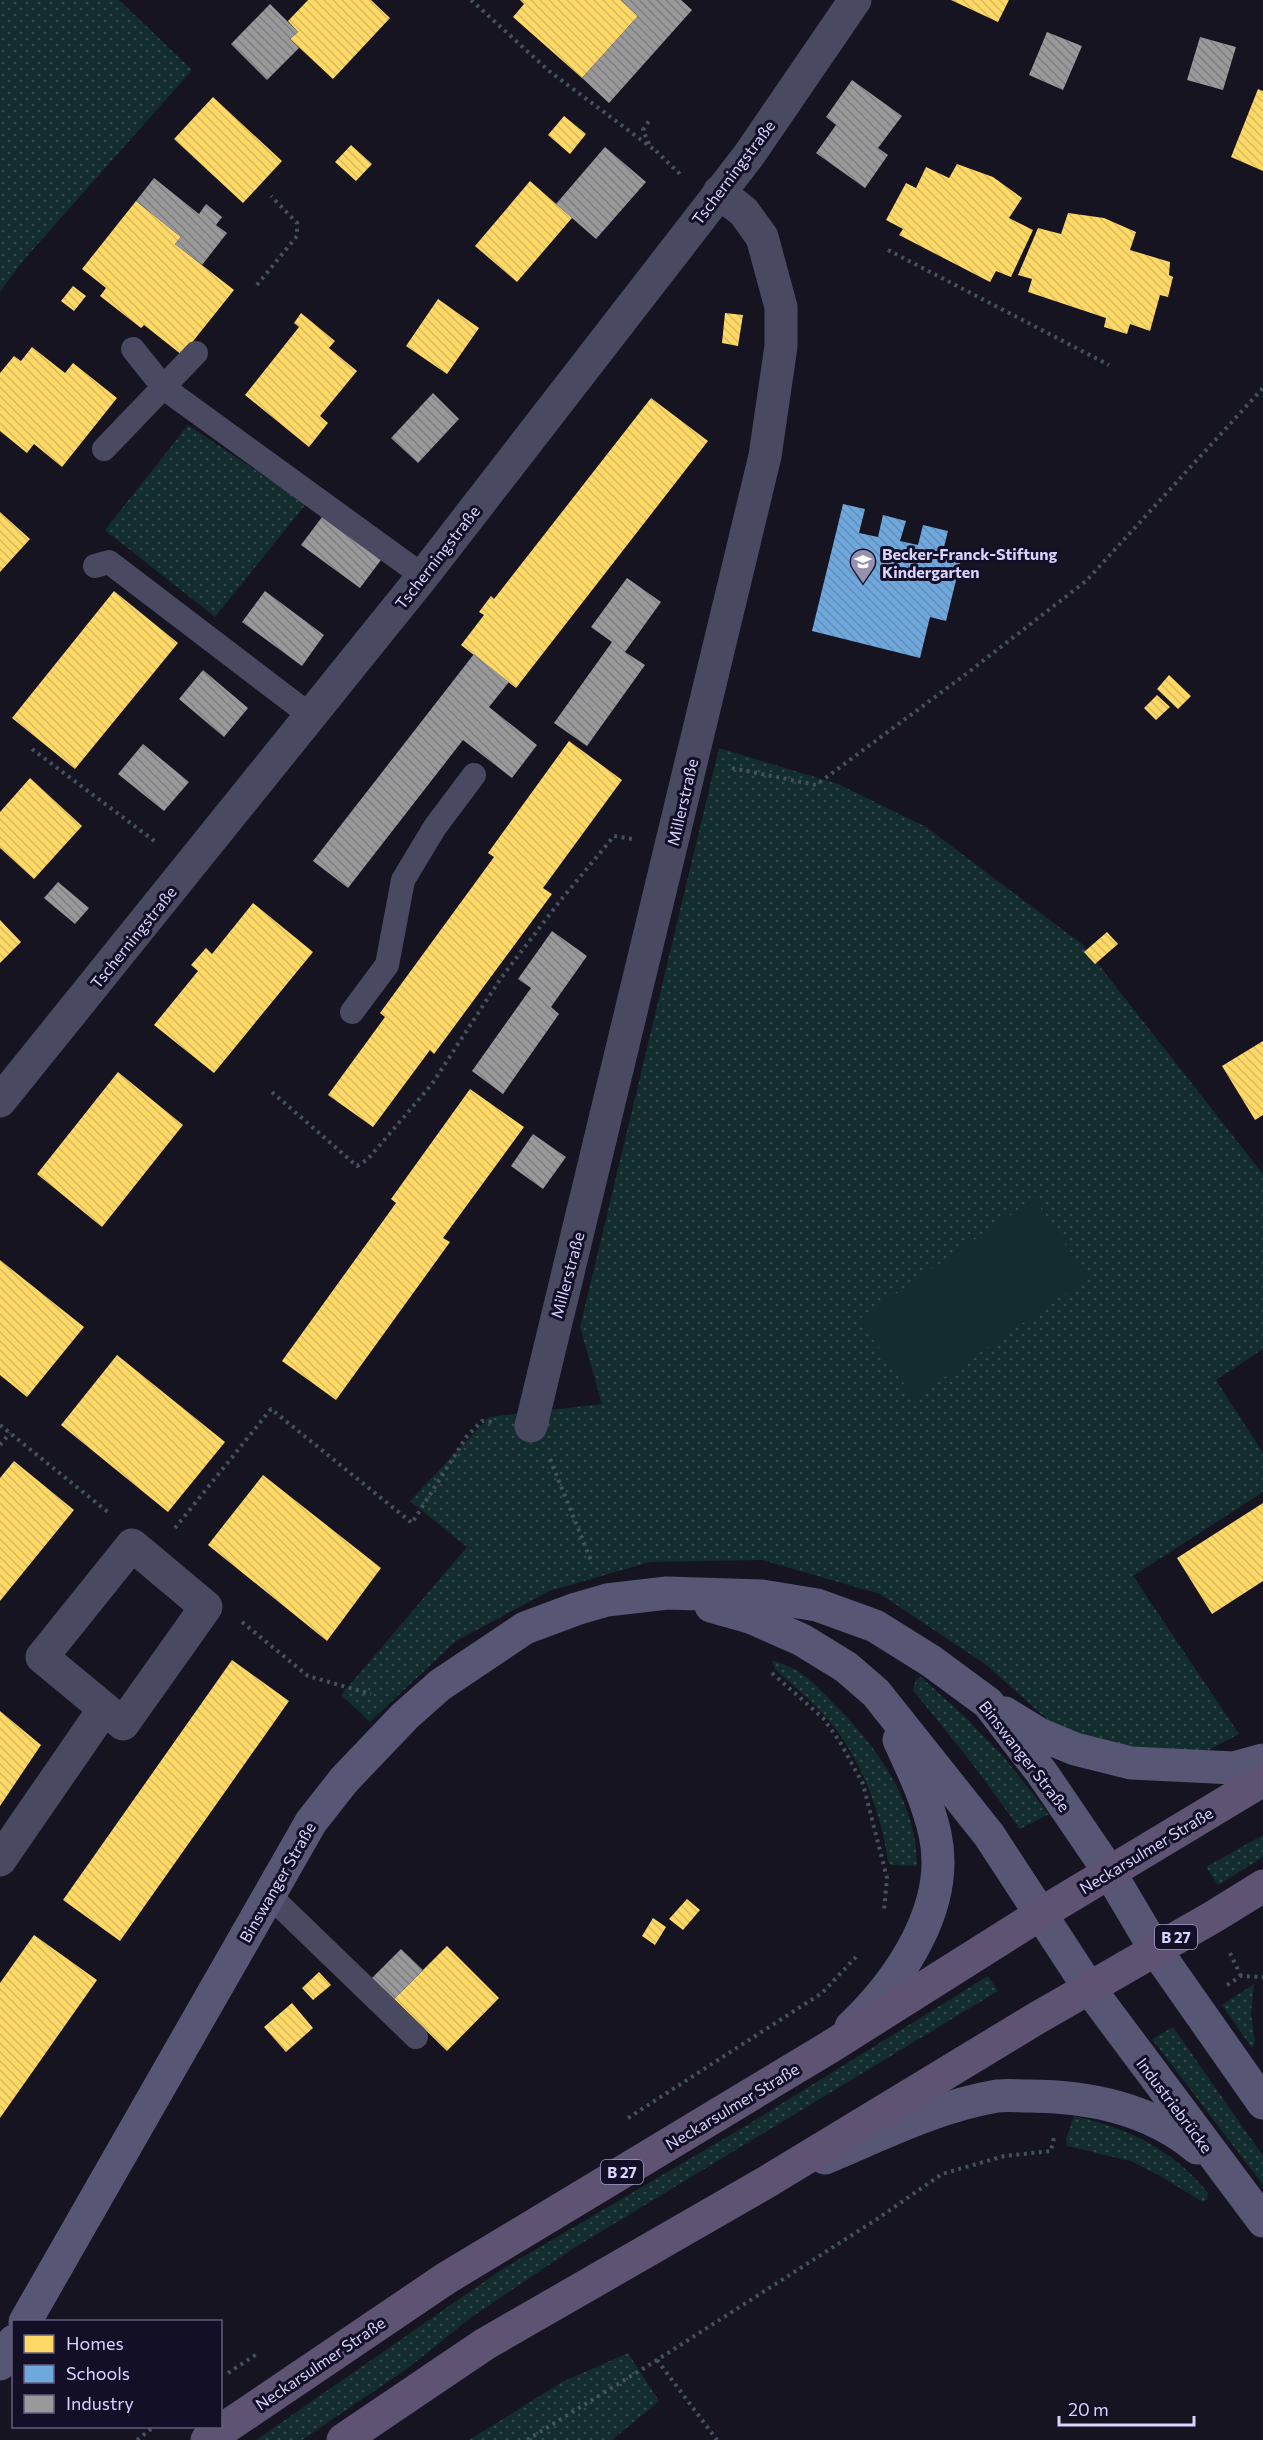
<svg xmlns="http://www.w3.org/2000/svg" width="1263" height="2440" font-family="Commissioner,sans-serif">
	<style>
		.grass { fill: url(#grass-dots) }
		.garden { fill: #132c2d }
		.homes { fill: url(#homes-back-hatch) }
		.schools { fill: url(#schools-back-hatch) }
		.industry { fill: url(#industry-back-hatch) }
		.lines { fill: none; stroke-linecap: round; stroke-linejoin: round }
		.path { stroke: #44505f; stroke-width: 4; stroke-dasharray: 3 4.5; stroke-linecap: butt }
		.lane { stroke: #4a4962; stroke-width: 24 }
		.street { stroke: #4a4962; stroke-width: 33 }
		.secondary { stroke: #575674; stroke-width: 33 }
		.primary { stroke: #5e5373; stroke-width: 33 }
		.labels { text-anchor: middle; dominant-baseline: central; stroke-width: 6; stroke-linejoin: round; paint-order: stroke }
		.shield { fill: #130f26; stroke: #9e99be; stroke-width: 1.5 }
		.shield-label { font-size: 15px; font-weight: bold; fill: #d9d4ff }
		.street-label { font-size: 16px; fill: #d9d4ff; stroke: #130f26 }
		.poi-label { font-size: 16px; font-weight: bold; fill: #d9d4ff; stroke: #130f26; text-anchor: start }
	</style>
	<defs>
		<pattern id="grass-dots" width="8" height="8" patternUnits="userSpaceOnUse" patternTransform="scale(1.5)"><rect width="8" height="8" fill="#132c2d"/><path d="M2 2h.1M6 6h.1" fill="none" stroke="#354a4c" stroke-width="1.8" stroke-linecap="round"/></pattern>
		<pattern id="homes-back-hatch" width="6" height="6" patternUnits="userSpaceOnUse" patternTransform="scale(1.5)"><rect width="6" height="6" fill="#ffd966"/><path d="M-1 5l2 2M0 0l6 6M5-1l2 2" fill="none" stroke="#d9ba61"/></pattern>
		<pattern id="schools-back-hatch" width="6" height="6" patternUnits="userSpaceOnUse" patternTransform="scale(1.5)"><rect width="6" height="6" fill="#6fa8dc"/><path d="M-1 5l2 2M0 0l6 6M5-1l2 2" fill="none" stroke="#648eb8"/></pattern>
		<pattern id="industry-back-hatch" width="6" height="6" patternUnits="userSpaceOnUse" patternTransform="scale(1.5)"><rect width="6" height="6" fill="#999"/><path d="M-1 5l2 2M0 0l6 6M5-1l2 2" fill="none" stroke="#7f7e82"/></pattern>
	</defs>
	<rect width="100%" height="100%" fill="#161421"/>
	<!-- grass -->
	<path class="grass" d="M0,0H119L192,70L21,263L0,292Z
		M188,425L306,504L215,617L105,530Z
		M719,748L838,784L926,827L1083,945L1263,1174V1349L1216,1380L1263,1453V1492L1133,1576L1239,1734L1171,1770L1074,1743L985,1664L880,1594L762,1560L650,1562L549,1591L456,1641L370,1722L341,1695L467,1547L410,1501L489,1417L602,1404L580,1327Z
		M772,1660C781,1663 790,1667 798,1671C810,1679 822,1691 832,1702C876,1745 917,1801 917,1866L891,1865L888,1861C880,1808 859,1753 822,1713C807,1697 790,1683 775,1669Z
		M921,1677L963,1715L1002,1755L1049,1814L1020,1829L971,1762L913,1690L916,1679Z
		M1263,1835V1857L1218,1885L1206,1867Z
		M988,1976L998,1991L574,2248L473,2316L408,2368L302,2440H256L504,2268L744,2127Z
		M1254,1984L1251,2014L1255,2041L1252,2048L1222,2005Z
		M1173,2027L1263,2156V2185L1152,2039Z
		M1074,2116C1130,2129 1171,2148 1208,2193L1207,2200L1203,2202L1162,2177L1131,2161L1067,2146L1066,2139Z
		M628,2353L659,2401L612,2440H469L562,2382Z"/>
	<!-- garden -->
	<path class="garden" d="M1034,1199L1088,1278L914,1398L859,1319Z"/>
	<!-- homes -->
	<path class="homes" d="M308,0H371L390,18L333,79L290,39L298,32L288,21Z
		M520,0H621L638,16L582,78L513,17L524,4Z
		M951,0H1009L998,22Z
		M1258,89L1263,91V171L1231,157Z
		M213,97L282,161L243,203L174,139Z
		M564,116L586,134L570,154L548,135Z
		M351,145L372,164L356,181L335,162Z
		M957,164L993,177L1022,198L1009,218L1033,230L1011,277L996,271L990,282L899,235L903,229L886,220L906,183L916,188L926,167L949,178Z
		M530,181L572,218L517,282L475,246Z
		M136,201L181,237L175,244L234,290L182,355L144,325L141,328L100,296L106,288L82,269Z
		M1068,213L1104,218L1136,232L1130,250L1170,262L1169,275L1173,277L1168,297L1160,295L1150,331L1130,324L1127,334L1104,327L1106,318L1028,292L1032,279L1018,275L1038,228L1061,234Z
		M73,286L86,296L74,311L61,301Z
		M438,299L479,328L447,374L406,346Z
		M301,313L335,341L329,348L357,371L320,416L328,423L309,447L245,395L299,327L294,323Z
		M725,313L743,315L738,346L722,343Z
		M32,347L65,373L73,363L117,398L62,467L34,444L27,453L0,431V373L14,356L21,361Z
		M651,398L708,441L516,688L461,645L484,615L479,612L491,596L494,599Z
		M0,512L30,539L0,572Z
		M114,591L178,643L75,769L12,718Z
		M1169,675L1191,696L1178,709L1157,689Z
		M1157,695L1170,707L1156,720L1144,708Z
		M569,741L622,780L543,888L552,894L434,1054L430,1050L373,1127L328,1095L385,1017L380,1013L494,857L488,853Z
		M30,778L82,826L34,879L0,848V812Z
		M253,903L313,952L214,1073L154,1025L198,971L191,965L206,948L212,954Z
		M0,920L21,942L0,963Z
		M1107,932L1118,944L1095,964L1084,952Z
		M1263,1041V1115L1255,1120L1222,1066Z
		M118,1072L183,1125L102,1227L37,1174Z
		M470,1089L524,1127L443,1238L450,1242L336,1400L282,1361L396,1203L391,1199Z
		M0,1260L84,1327L27,1397L0,1375Z
		M117,1355L225,1442L168,1512L61,1425Z
		M14,1461L74,1510L0,1601V1478Z
		M263,1475L381,1568L327,1641L208,1545Z
		M1263,1503V1581L1212,1614L1177,1558Z
		M232,1660L289,1701L120,1941L63,1900Z
		M0,1711L41,1745L0,1806Z
		M687,1899L700,1910L683,1930L669,1919Z
		M653,1918L666,1927L655,1945L642,1936Z
		M34,1935L97,1980L0,2118V1983Z
		M447,1946L499,1998L447,2051L394,1999Z
		M319,1972L331,1985L313,2000L302,1988Z
		M292,2003L313,2028L286,2052L264,2027Z"/>
	<!-- schools -->
	<path class="schools" d="M843,504L865,509L859,533L878,537L883,515L906,521L900,541L918,545L923,525L948,531L943,551L962,556L946,621L930,617L920,658L812,631Z"/>
	<!-- industry -->
	<path class="industry" d="M621,0H681L692,10L609,103L582,78L638,16Z
		M270,4L298,32L290,39L299,48L267,80L231,44Z
		M1047,32L1082,46L1063,90L1029,75Z
		M1200,37L1236,47L1223,90L1187,80Z
		M852,80L902,116L878,148L888,155L865,188L816,153L836,125L826,117Z
		M605,147L646,182L596,239L556,204Z
		M154,178L199,214L206,204L222,217L216,225L227,233L202,265L175,244L181,237L136,201Z
		M433,393L459,419L418,463L391,438Z
		M325,513L384,556L360,588L301,545Z
		M627,578L661,602L625,652L645,665L587,746L554,723L612,642L591,627Z
		M265,591L324,635L302,666L242,622Z
		M474,654L509,682L489,707L537,745L512,778L463,740L348,888L313,861Z
		M203,670L248,708L224,737L179,699Z
		M143,744L189,782L164,811L118,774Z
		M58,882L89,908L75,924L44,898Z
		M552,931L587,956L551,1007L559,1014L503,1094L472,1071L531,988L518,979Z
		M533,1134L566,1157L543,1189L511,1166Z
		M401,1949L423,1970L394,1999L372,1978Z"/>
	<g class="lines">
		<!-- path -->
		<path class="path" d="M471,0L549,71L656,151
			M649,144L643,130L649,121
			M656,151L681,175
			M888,250L1109,365
			M257,285L297,236V223L271,196
			M32,749L157,843
			M732,768L816,785L966,674L1086,581L1263,388
			M272,1092L357,1166L368,1159L432,1084L501,978L560,901L614,836L632,839
			M0,1425L109,1513
			M0,1445L10,1433
			M550,1459L592,1563
			M175,1528L271,1409L412,1523L467,1436L482,1421L493,1422
			M242,1622L308,1676L371,1694
			M772,1673L823,1718L840,1742L863,1784L887,1878L884,1910
			M1230,1953L1241,1976
			M1227,1985L1241,1976L1263,1977
			M628,2118L822,1993L856,1957
			M657,2360L717,2440
			M228,2373L257,2354
			M137,2440L155,2426
			M527,2440L657,2360L877,2219L942,2174L1004,2156L1051,2151L1054,2137"/>
		<!-- lane -->
		<path class="lane" d="M133,349L164,388L423,576
			M104,449L196,353
			M95,566L109,562L311,716
			M352,1012L387,965L403,880L435,827L474,775
			M269,1895L416,2037"/>
		<!-- street -->
		<path class="street" d="M0,1101L423,576L749,155L855,0
			M531,1426L765,456L781,346V307L762,237L744,212L719,192
			M132,1545L206,1607L123,1724L42,1657Z
			M0,1860L104,1709"/>
		<!-- secondary -->
		<path class="secondary" d="M711,1606L750,1617L802,1640L846,1667L876,1693L989,1835L1089,1988L1263,2221
			M1005,1713L1039,1734L1075,1749L1131,1763L1234,1768L1263,1760
			M851,2027C900,1980 951,1906 935,1834C928,1802 913,1770 899,1740
			M825,2158C880,2135 937,2106 997,2096C1008,2095 1019,2096 1029,2096C1088,2096 1151,2109 1197,2148
			M25,2322L311,1822L344,1780L405,1716L440,1685L525,1628L576,1609L607,1600L667,1593L762,1596L817,1605L875,1626L931,1661L988,1703L1042,1773L1110,1873L1155,1949L1263,2103
			M0,2364L14,2341"/>
		<!-- primary -->
		<path class="primary" d="M207,2440L445,2279L833,2045L1042,1913L1263,1780
			M343,2440L485,2344L770,2180L1037,2018L1213,1917L1263,1886"/>
	</g>
	<!-- icons -->
	<defs>
		<symbol id="school-pin" viewBox="-11 -11 22 30"><path d="M0 17L-7.5 6A9.5 9.5 0 1 1 7.5 6Z" fill="#9591b1" stroke="#130f26"/><path d="M0-5L7-2L0 1L-7-2ZM-4 1L0 2.5L4 1V4Q0 6-4 4Z" fill="#fff"/></symbol>
	</defs>
	<g fill-rule="evenodd">
		<use href="#school-pin" x="848" y="547" width="30" height="40"/>
	</g>
	<g class="labels">
		<!-- shield labels -->
		<g class="shield">
			<rect x="1155" y="1925" width="42" height="24" rx="4.5"/>
			<rect x="601" y="2160" width="42" height="24" rx="4.5"/>
		</g>
		<g class="shield-label">
			<text x="1176" y="1937">B 27</text>
			<text x="622" y="2172">B 27</text>
		</g>
		<!-- street labels -->
		<g class="street-label">
			<text transform="translate(733 172) rotate(-53)">Tscherningstraße</text>
			<text transform="translate(437 557) rotate(-52)">Tscherningstraße</text>
			<text transform="translate(682 802) rotate(-77)">Millerstraße</text>
			<text transform="translate(133 937) rotate(-51)">Tscherningstraße</text>
			<text transform="translate(567 1275) rotate(-75)">Millerstraße</text>
			<text transform="translate(1025 1756) rotate(52)">Binswanger Straße</text>
			<text transform="translate(1146 1850) rotate(-31)">Neckarsulmer Straße</text>
			<text transform="translate(277 1882) rotate(-60)">Binswanger Straße</text>
			<text transform="translate(1175 2105) rotate(53)">Industriebrücke</text>
			<text transform="translate(732 2106) rotate(-31)">Neckarsulmer Straße</text>
			<text transform="translate(320 2363) rotate(-34)">Neckarsulmer Straße</text>
		</g>
		<!-- poi labels -->
		<g class="poi-label">
			<text x="882" y="553">Becker-Franck-Stiftung<tspan x="882" dy="18">Kindergarten</tspan></text>
		</g>
	</g>
	<!-- legend -->
	<rect x="12" y="2320" width="210" height="108" fill="#130f26" stroke="#625e7d" stroke-width="1.5"/>
	<rect x="24" y="2335" width="30" height="18" fill="#ffd966" stroke="#625e7d" stroke-width="1.5"/>
	<text x="66" y="2350" font-size="18" fill="#d9d4ff">Homes</text>
	<rect x="24" y="2365" width="30" height="18" fill="#6fa8dc" stroke="#625e7d" stroke-width="1.5"/>
	<text x="66" y="2380" font-size="18" fill="#d9d4ff">Schools</text>
	<rect x="24" y="2395" width="30" height="18" fill="#999999" stroke="#625e7d" stroke-width="1.5"/>
	<text x="66" y="2410" font-size="18" fill="#d9d4ff">Industry</text>
	<!-- scale -->
	<path d="M1059 2416v9h135v-9" fill="none" stroke="#d9d4ff" stroke-width="3"/>
	<text x="1068" y="2416" font-size="18" fill="#d9d4ff" stroke="#130f26" stroke-width="4.5" paint-order="stroke">20 m</text>
</svg>
